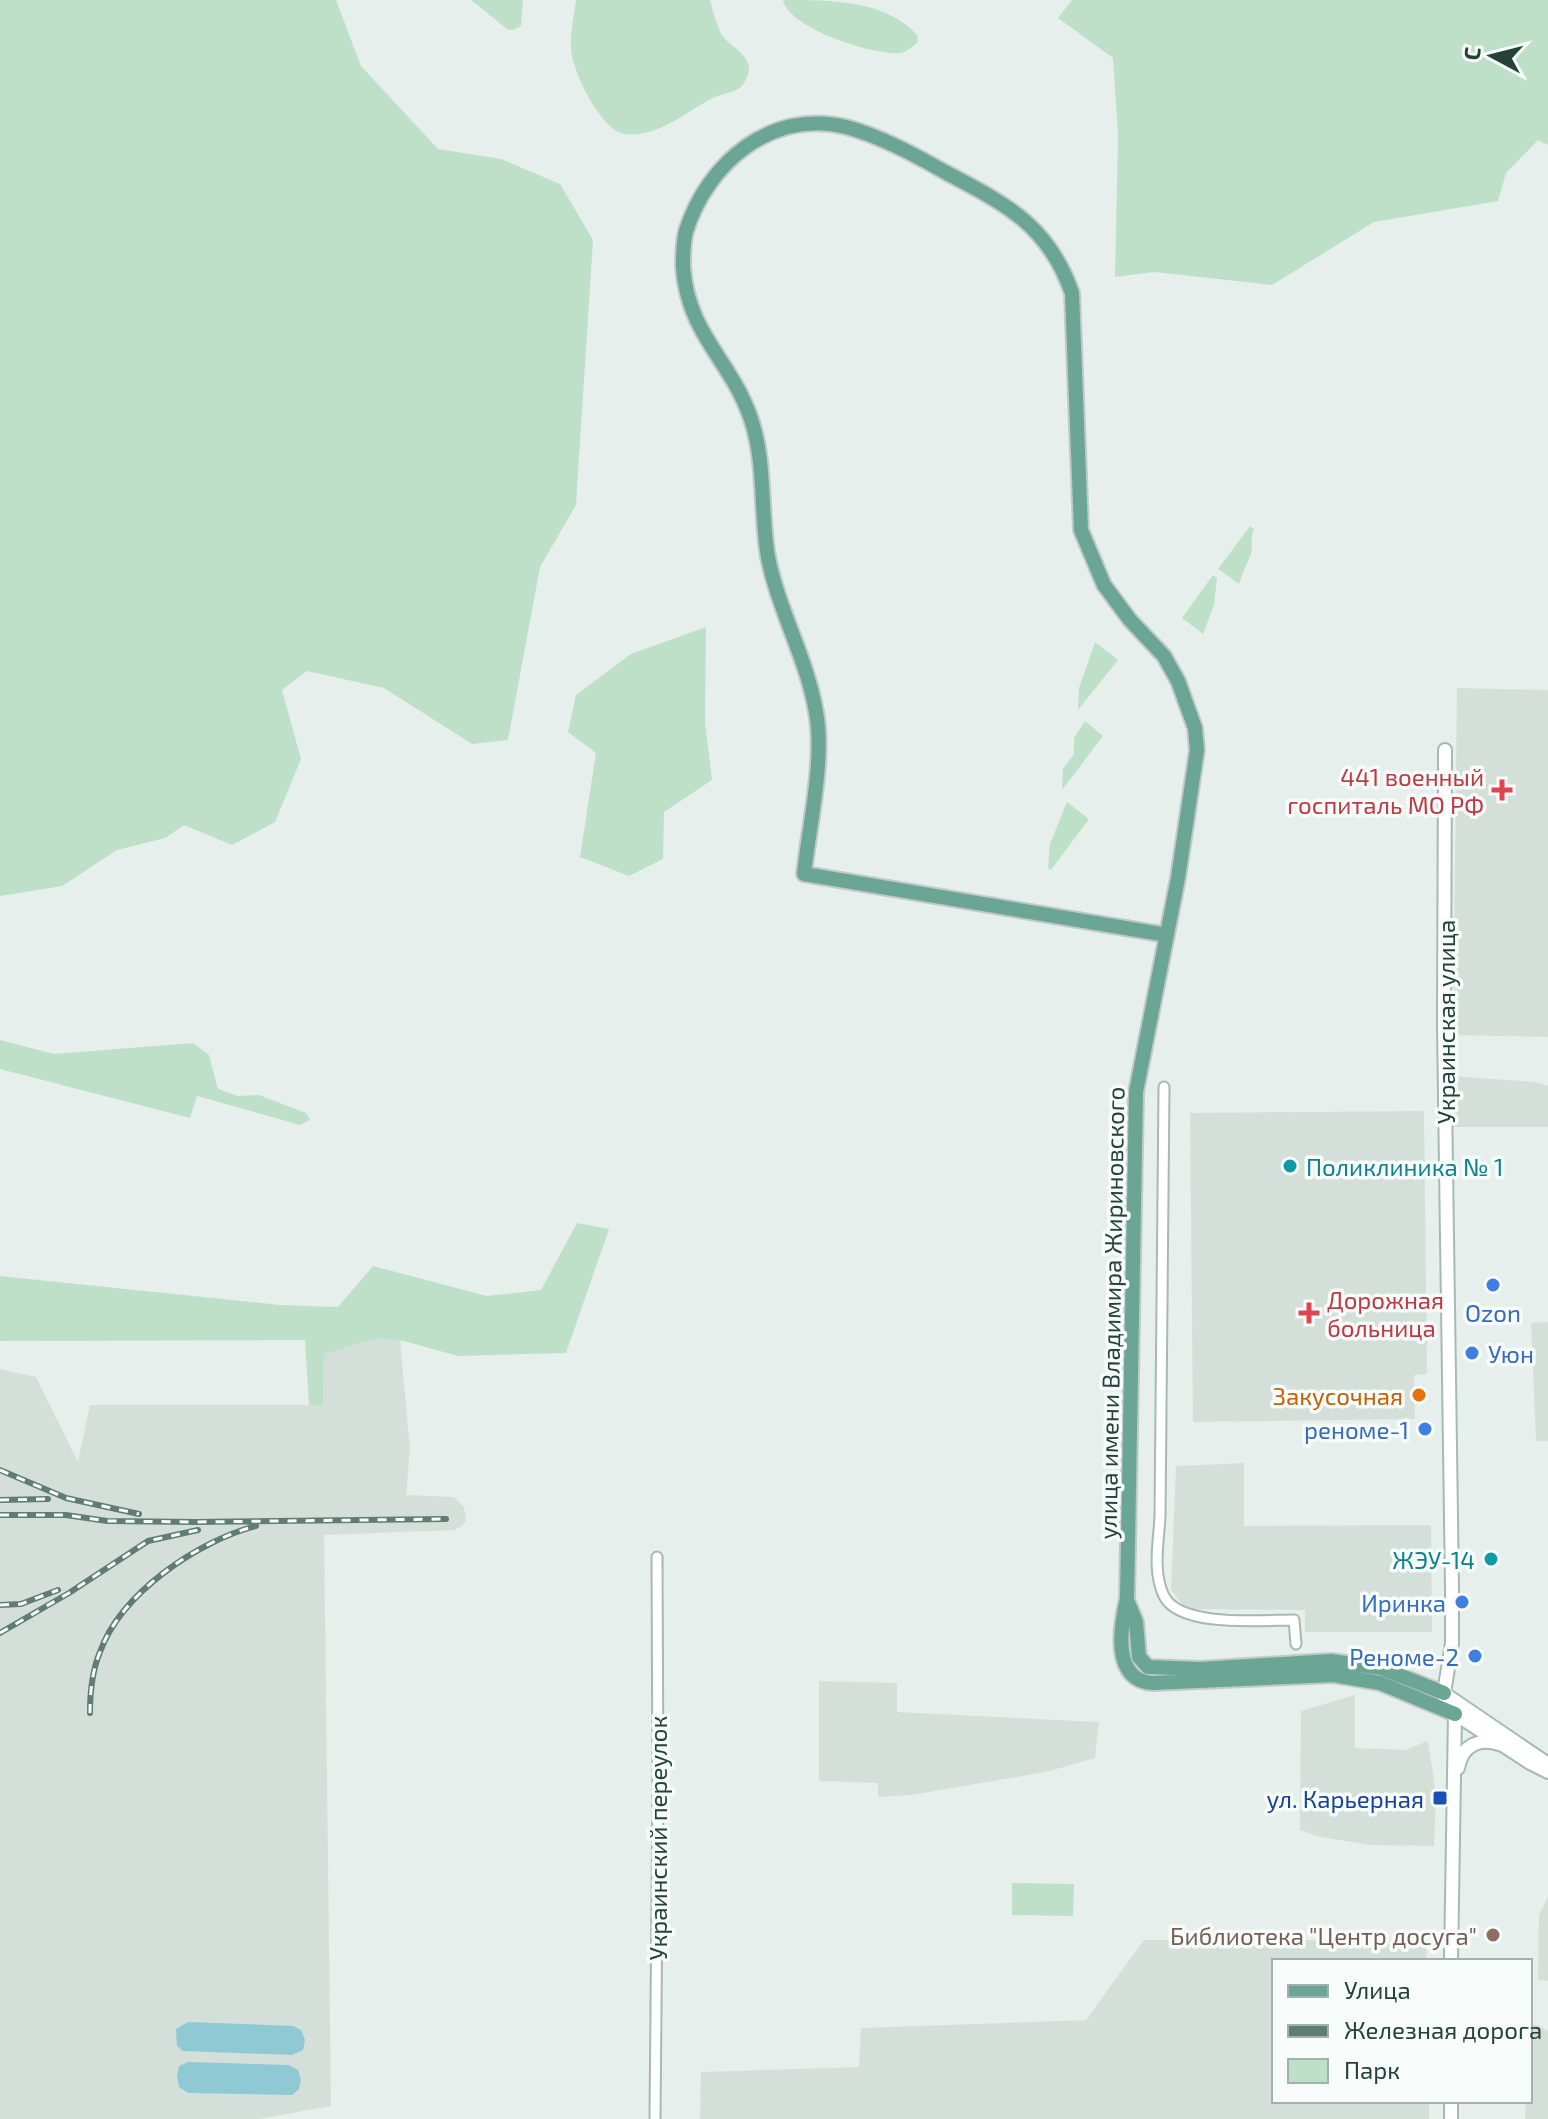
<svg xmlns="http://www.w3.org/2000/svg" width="1548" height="2119" font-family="'Exo 2',sans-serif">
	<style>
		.built { fill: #d4dfda }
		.green { fill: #bfe0c8 }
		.water { fill: #8ec9d4 }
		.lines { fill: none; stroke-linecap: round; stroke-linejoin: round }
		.street-casing { stroke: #a8b8b2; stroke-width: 13 }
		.secondary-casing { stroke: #a4bbb3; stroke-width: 16 }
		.primary-casing { stroke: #c2cac8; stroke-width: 18 }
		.street { stroke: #fff; stroke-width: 9 }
		.secondary { stroke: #fff; stroke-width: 12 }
		.primary { stroke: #6aa596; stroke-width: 14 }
		.rail-casing { stroke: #5f7d75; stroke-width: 6 }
		.rail { stroke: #f7fbf9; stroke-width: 3; stroke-dasharray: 9; stroke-linecap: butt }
		.health-dot { fill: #e0444e; stroke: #f7fbf9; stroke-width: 3 }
		.culture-dot { fill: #0f9aa8; stroke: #f7fbf9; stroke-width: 3 }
		.shop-dot { fill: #3f7fe0; stroke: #f7fbf9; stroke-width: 3 }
		.food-dot { fill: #e8710a; stroke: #f7fbf9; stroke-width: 3 }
		.transit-dot { fill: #1a4fb4; stroke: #f7fbf9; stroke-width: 3 }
		.education-dot { fill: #8d6e63; stroke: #f7fbf9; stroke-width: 3 }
		.labels { text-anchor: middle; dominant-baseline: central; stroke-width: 7; stroke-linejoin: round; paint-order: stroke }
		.health-label { font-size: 24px; fill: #be3a42; stroke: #f7fbf9; text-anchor: end }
		.street-label { font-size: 24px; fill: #24423a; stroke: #f7fbf9 }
		.culture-label { font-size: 24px; fill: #0d838f; stroke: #f7fbf9; text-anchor: start }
		.shop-label { font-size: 24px; fill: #366cbe; stroke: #f7fbf9; text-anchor: end }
		.food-label { font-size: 24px; fill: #c56008; stroke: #f7fbf9; text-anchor: end }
		.transit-label { font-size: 24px; fill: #164399; stroke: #f7fbf9; text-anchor: end }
		.education-label { font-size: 24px; fill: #785e54; stroke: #f7fbf9; text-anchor: end }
	</style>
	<rect width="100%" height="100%" fill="#e6efeb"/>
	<!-- built -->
	<path class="built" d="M1457,688L1548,690V1037L1453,1035Z
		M1449,1076L1535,1082L1548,1086V1127H1452L1448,1115Z
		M1424,1111L1427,1374L1414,1375L1415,1419L1193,1422L1190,1113Z
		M1548,1322V1441H1536L1531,1323Z
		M375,1339L400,1340L410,1449L406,1495L454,1497L464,1507L466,1521L461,1527L454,1530L324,1535L331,2106L259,2119H0V1369L36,1377L78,1462L90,1405H322L323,1354Z
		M1244,1463V1526L1431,1525L1432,1632H1305V1610L1186,1609L1171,1590L1176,1466Z
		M819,1681L897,1683V1712L1099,1722L1095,1758L1046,1772L911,1795L878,1797V1783L819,1781Z
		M1355,1695V1748L1405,1750L1428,1741L1436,1794L1434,1846L1372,1845L1320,1837L1300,1830L1301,1711Z
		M1548,1897V1981L1538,1980L1539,1915Z
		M1144,1940H1426L1427,1961H1274V2101H1429V2119H700L701,2072L859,2067L861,2028L1086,2020Z
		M1530,2025H1537L1548,2031V2119H1525L1526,2101H1530Z"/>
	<!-- green -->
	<path class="green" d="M0,0H336L361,66L438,149L501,159L560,184L593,240L576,505L540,567L508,740L472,744L384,688L307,671L282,690L301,759L275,822L232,845L184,825L165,838L117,850L62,886L0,896Z
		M471,0H523L521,26L513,30L507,29Z
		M576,0H710C713,12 716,24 722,35C729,46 748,53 749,68C749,75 744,86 738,89C731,93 722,94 715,97C686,111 659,138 625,134C601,131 572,71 571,49C570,33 574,16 576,0Z
		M783,0C833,0 886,0 918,36L917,43C912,47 906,52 901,53C874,56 788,28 783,0Z
		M1072,0H1548V145L1538,140L1506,173L1498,201L1374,222L1272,285L1154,272L1115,277L1118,136L1113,58L1058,18Z
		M1250,526L1254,529C1249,539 1254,548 1250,557C1245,566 1242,575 1239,584L1218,569Z
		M1213,575L1217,578L1214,605L1203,634L1182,618Z
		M706,627L705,721L712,780L664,812L663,859L629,876L580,857L596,753L568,732L576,695L631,654Z
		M1095,642L1118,660L1078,710L1079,688Z
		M1085,721L1103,736L1062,790L1063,769L1074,754V738Z
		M1067,802L1089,819L1051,870L1048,868L1050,844Z
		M0,1040L54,1054L193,1043L209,1055L218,1089L238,1096L259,1095L306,1113L310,1120L300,1125L197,1096L190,1118L0,1069Z
		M577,1223L609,1229L566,1353L458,1356L400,1340L375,1339L324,1354L323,1405H309L305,1340L0,1341V1276L280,1305L338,1307L373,1266L487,1296L541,1290Z
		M1012,1883L1074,1884L1073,1916L1012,1915Z"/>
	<!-- water -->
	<path class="water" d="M188,2022L293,2026L301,2030L305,2040L303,2050L292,2055L183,2051L177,2046L176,2029Z
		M188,2062L289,2065L298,2070L301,2080L299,2089L292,2095L188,2093L179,2087L177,2076L179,2066Z"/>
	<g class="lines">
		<defs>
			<path id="street" d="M1164,1087L1160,1516C1159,1540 1152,1572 1164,1596C1180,1628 1262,1620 1294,1620L1296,1644
				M655,2119L658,1788L657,1557"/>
			<path id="secondary" d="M1445,750L1444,1026L1452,1588V1643L1444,1693L1445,1699L1455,1714L1451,1961
				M1445,1694L1548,1764
				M1455,1714L1530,1763L1548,1772
				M1458,1768C1462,1744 1481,1737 1502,1745
				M1451,2101V2119"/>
			<path id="primary" d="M1167,935L804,874C809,826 825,759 816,712C807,659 778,609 768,557C760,511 766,463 751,419C731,360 688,335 683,267C683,256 683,242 686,231C708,162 772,109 846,127C880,136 915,155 945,172C1005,204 1048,224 1072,293L1081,530L1104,585L1130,620L1164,656L1178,681L1195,728L1197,750L1178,878L1136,1092L1127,1599C1120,1628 1112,1681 1153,1683L1333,1675L1380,1683L1455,1714
				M1127,1600L1136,1622L1139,1657L1148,1667L1200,1669L1331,1661L1381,1668L1444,1693"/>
		</defs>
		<!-- street casing -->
		<use href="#street" class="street-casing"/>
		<!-- secondary casing -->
		<use href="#secondary" class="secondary-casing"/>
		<!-- primary casing -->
		<use href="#primary" class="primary-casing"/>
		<!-- street -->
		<use href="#street" class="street"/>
		<!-- secondary -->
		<use href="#secondary" class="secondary"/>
		<!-- primary -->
		<use href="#primary" class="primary"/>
		<defs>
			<path id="rail" d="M0,1470L66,1498L139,1514
				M0,1500L48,1499
				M0,1515H66L107,1521L195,1522L446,1519
				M0,1605L21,1604L58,1590
				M0,1633L69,1593L148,1541L198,1530
				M90,1713C90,1693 92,1671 100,1652C121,1593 198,1541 256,1526"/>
		</defs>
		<!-- rail casing -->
		<use href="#rail" class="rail-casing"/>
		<!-- rail -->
		<use href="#rail" class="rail"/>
	</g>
	<!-- markers -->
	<g class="health-dot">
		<path d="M1498 778h8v8h8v8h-8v8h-8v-8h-8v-8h8z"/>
		<path d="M1305 1301h8v8h8v8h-8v8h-8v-8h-8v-8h8z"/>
	</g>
	<g class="culture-dot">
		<circle cx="1290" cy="1166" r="8"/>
		<circle cx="1491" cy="1559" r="8"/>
	</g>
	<g class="shop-dot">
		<circle cx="1493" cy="1285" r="8"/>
		<circle cx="1472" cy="1353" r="8"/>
		<circle cx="1425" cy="1429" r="8"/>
		<circle cx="1462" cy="1602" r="8"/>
		<circle cx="1475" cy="1656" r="8"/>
	</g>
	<circle class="food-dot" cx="1419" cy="1395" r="8"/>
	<rect class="transit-dot" x="1432" y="1790" width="16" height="16" rx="4"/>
	<circle class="education-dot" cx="1493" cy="1935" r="8"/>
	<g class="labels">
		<!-- health labels -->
		<g class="health-label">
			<text x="1484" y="776">441 военный<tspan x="1484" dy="28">госпиталь МО РФ</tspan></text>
			<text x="1327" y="1299" text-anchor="start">Дорожная<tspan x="1327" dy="28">больница</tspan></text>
		</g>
		<!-- street labels -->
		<g class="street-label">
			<text transform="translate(1445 1022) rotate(-90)">Украинская улица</text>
			<text transform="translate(1111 1313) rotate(-89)">улица имени Владимира Жириновского</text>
			<text transform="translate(657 1838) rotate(-90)">Украинский переулок</text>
		</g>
		<!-- culture labels -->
		<g class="culture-label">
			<text x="1306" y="1166">Поликлиника № 1</text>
			<text x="1475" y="1559" text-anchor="end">ЖЭУ-14</text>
		</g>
		<!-- shop labels -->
		<g class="shop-label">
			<text x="1493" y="1312" text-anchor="middle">Ozon</text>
			<text x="1488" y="1353" text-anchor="start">Уюн</text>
			<text x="1409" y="1429">реноме-1</text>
			<text x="1446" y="1602">Иринка</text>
			<text x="1459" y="1656">Реноме-2</text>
		</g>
		<!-- food labels -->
		<g class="food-label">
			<text x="1403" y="1395">Закусочная</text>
		</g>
		<!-- transit labels -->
		<g class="transit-label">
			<text x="1424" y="1798">ул. Карьерная</text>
		</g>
		<!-- education labels -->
		<g class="education-label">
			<text x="1477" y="1935">Библиотека "Центр досуга"</text>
		</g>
	</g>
	<!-- legend -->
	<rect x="1272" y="1959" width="260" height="144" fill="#f7fbf9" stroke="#a3b1ad" stroke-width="2"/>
	<rect x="1288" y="1985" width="40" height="12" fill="#6aa596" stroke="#a3b1ad" stroke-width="2"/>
	<text x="1344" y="1999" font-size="24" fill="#24423a">Улица</text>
	<rect x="1288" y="2025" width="40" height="12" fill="#5f7d75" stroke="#a3b1ad" stroke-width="2"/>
	<text x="1344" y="2039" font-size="24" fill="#24423a">Железная дорога</text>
	<rect x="1288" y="2059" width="40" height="24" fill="#bfe0c8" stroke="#a3b1ad" stroke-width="2"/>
	<text x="1344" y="2079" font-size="24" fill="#24423a">Парк</text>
	<!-- north arrow -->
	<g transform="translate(1492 56) rotate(277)" stroke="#f7fbf9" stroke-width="6" paint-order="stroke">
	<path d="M0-6L14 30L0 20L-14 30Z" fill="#24423a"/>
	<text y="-12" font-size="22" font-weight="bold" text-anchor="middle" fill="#24423a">С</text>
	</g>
</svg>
